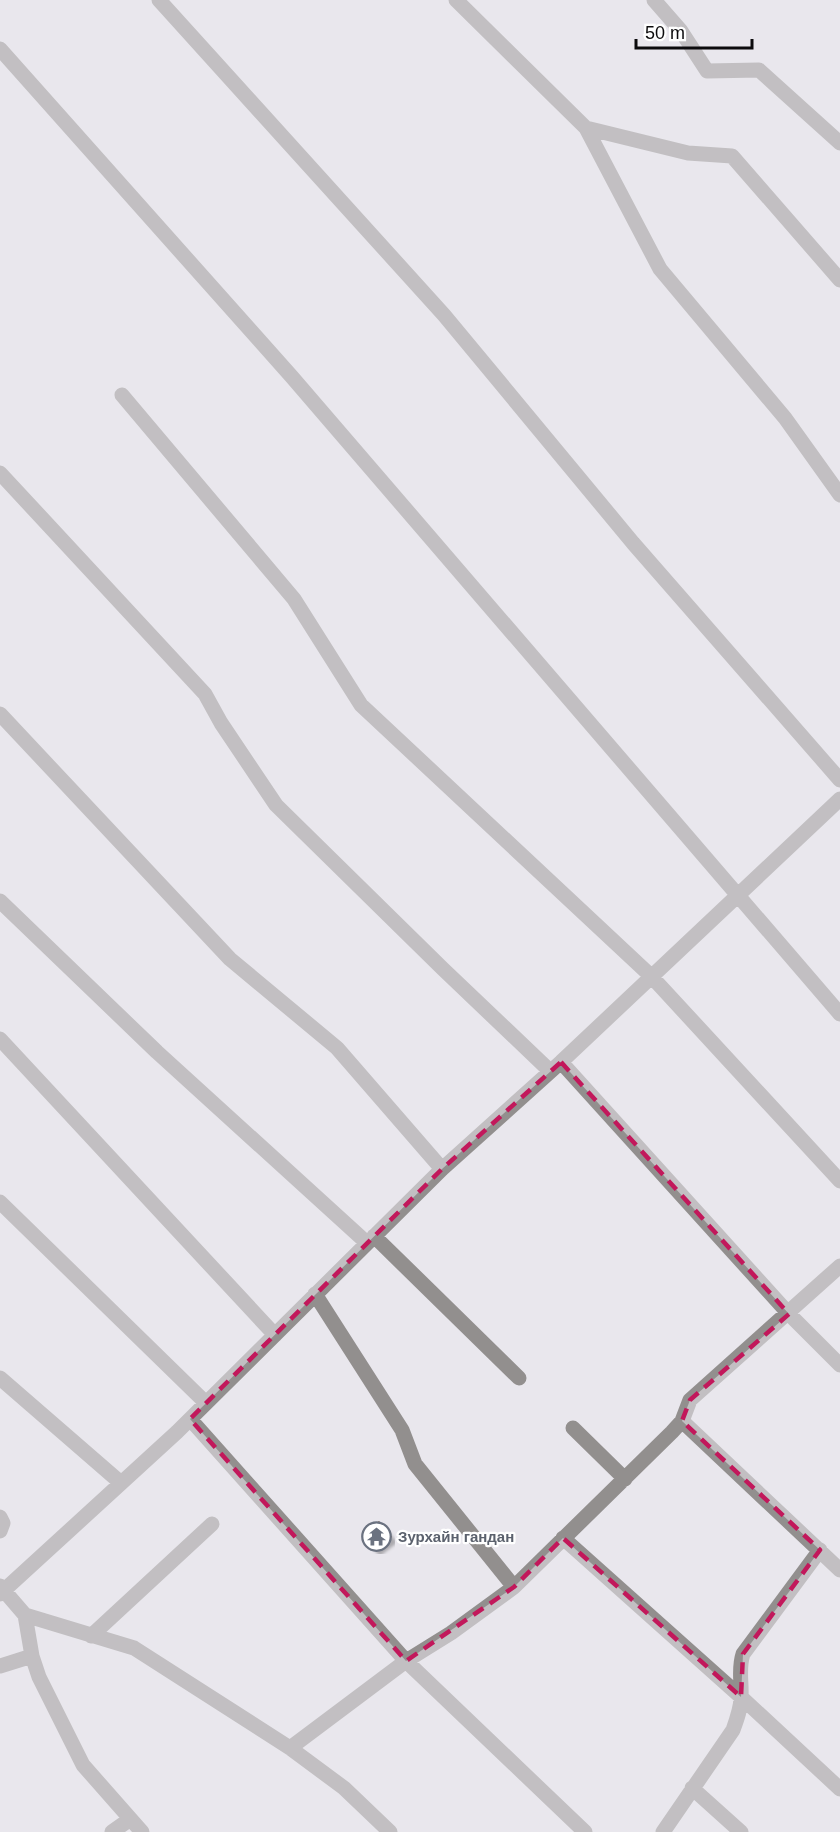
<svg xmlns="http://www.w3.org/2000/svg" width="840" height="1832" font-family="Helvetica,sans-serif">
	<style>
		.building { fill: #86583e; filter: url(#shadow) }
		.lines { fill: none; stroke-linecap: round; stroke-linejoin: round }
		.minor { stroke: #928f8e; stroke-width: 15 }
		.marked { fill: none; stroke: #c2185b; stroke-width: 4.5; stroke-dasharray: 12 8; stroke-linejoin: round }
		.labels { text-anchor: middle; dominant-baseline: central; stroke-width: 4.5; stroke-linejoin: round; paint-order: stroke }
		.worship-label { font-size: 15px; font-weight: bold; fill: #5b616d; stroke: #fff; text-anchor: start }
	</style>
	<defs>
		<filter id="shadow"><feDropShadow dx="5.5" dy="5.5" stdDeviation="1.5" flood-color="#0004"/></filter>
	</defs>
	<rect width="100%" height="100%" fill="#e9e7ed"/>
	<!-- building -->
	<path class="building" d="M379,1521L392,1537L374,1551L362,1535Z"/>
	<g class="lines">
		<!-- minor -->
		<path class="minor" d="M159,0L444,315L633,543L840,780
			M456,0L586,128L660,269L785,418L840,495
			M654,0L681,31L707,71L759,70L840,143
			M0,49L292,377L840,1014
			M586,128L688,153L732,156L840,280
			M122,395L294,599L361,705L651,976L840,1181
			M0,473L205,694L221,723L276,805L443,969L550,1071
			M0,714L230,959L337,1048L442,1169
			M0,901L157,1052L367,1243
			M0,1039L275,1335
			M561,1062L789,1314L840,1365
			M0,1202L206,1403
			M374,1236L519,1378
			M315,1294L402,1430L415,1464L514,1587
			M0,1378L121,1483
			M190,1419L406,1661L585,1832
			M682,1421L840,1570
			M573,1428L625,1479
			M0,1517L3,1523L0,1531
			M563,1538L741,1697L840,1789
			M0,1586L25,1615L134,1648L290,1748L344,1788L390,1832
			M0,1594L177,1432L442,1169L561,1062L840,799
			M25,1615L32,1656L39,1677L83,1765L142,1832
			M91,1636L212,1524
			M0,1666L32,1656
			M290,1748L406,1661L451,1633L514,1587L672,1432L682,1421L690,1400L840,1266
			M692,1788L741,1832
			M112,1832L129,1820
			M663,1832L733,1730C737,1719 741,1708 741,1697C742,1682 738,1669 743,1654L820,1550"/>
	</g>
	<!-- marked area -->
	<path d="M0 0H840V1832H0ZM561,1062L789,1314L690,1400L682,1421L820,1550L743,1654L741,1697L563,1538L514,1587L406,1661L190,1419L442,1169Z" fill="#e9e7ed" fill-opacity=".55" fill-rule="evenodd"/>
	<path class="marked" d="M561,1062L789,1314L690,1400L682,1421L820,1550L743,1654L741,1697L563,1538L514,1587L406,1661L190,1419L442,1169Z"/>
	<!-- icons -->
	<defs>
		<symbol id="temple-ring" viewBox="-11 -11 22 22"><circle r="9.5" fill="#fff" stroke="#6b7280" stroke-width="1.5"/><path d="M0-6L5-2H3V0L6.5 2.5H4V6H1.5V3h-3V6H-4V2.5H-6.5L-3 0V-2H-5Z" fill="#6b7280"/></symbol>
	</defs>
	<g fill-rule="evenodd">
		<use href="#temple-ring" x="360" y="1520" width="33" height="33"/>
	</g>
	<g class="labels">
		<!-- worship labels -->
		<g class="worship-label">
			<text x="398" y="1536">Зурхайн гандан</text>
		</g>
	</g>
	<!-- scale -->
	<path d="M636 39v9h116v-9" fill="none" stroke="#0c0b0d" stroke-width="3"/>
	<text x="645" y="39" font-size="18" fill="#0c0b0d" stroke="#ffffff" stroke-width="4.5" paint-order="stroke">50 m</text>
</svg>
